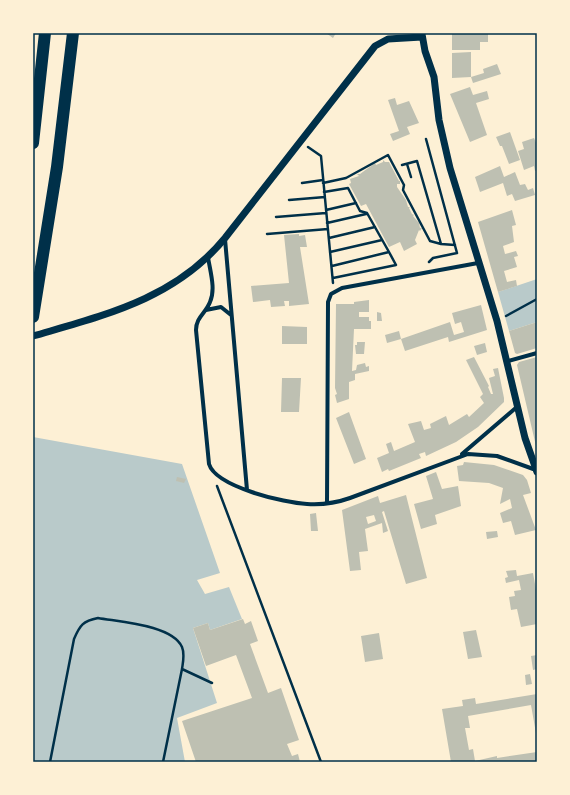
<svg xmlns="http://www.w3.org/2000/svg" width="570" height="795" font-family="Figtree,sans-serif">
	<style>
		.green { fill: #b9caca }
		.building { fill: #bec0b2; fill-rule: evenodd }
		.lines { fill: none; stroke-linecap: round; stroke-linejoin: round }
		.path { stroke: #003049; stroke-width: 2.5 }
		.minor { stroke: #003049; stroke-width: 4 }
		.tertiary { stroke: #003049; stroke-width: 7 }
		.motorway { stroke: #003049; stroke-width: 12 }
		.neatline { fill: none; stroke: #003049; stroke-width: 1.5 }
	</style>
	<rect width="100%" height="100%" fill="#fdf0d5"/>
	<!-- green -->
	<path class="green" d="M537,279V322L509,331L498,292Z
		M33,437L182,464L220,573L197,580L205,594L229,587L242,619L210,630L208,623L193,628L217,703L177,718L185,762H33Z"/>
	<!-- building -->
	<path class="building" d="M326,33H336L333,38Z
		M452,33H488V42H480V50H452Z
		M471,52V77L452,78V53Z
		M497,64L501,74L473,83L471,77L484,73L483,69Z
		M470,87L473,95L487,91L489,99L476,103L487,135L470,142L450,94Z
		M395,98L397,105L409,101L419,123L407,127L410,134L393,141L390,134L399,131L388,100Z
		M510,132L520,160L509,164L502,146H500L496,137Z
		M534,138L537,145V170L535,171L534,166L524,170L518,151L524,149L522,142Z
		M383,160L385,162H389L399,181H400V184H397V187L406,200L408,207H410L409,208L412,214L414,215L413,216L419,223L420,228H422L420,231L419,230L415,240L417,244L404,251L400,242L389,247L366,204L361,206L349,184L351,183L350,179L359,176L357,174H360L375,163L376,165L383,162Z
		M500,166L504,177L515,172L520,185L525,184L528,190L533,188L535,195L515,201L512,194L507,196L503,183L480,192L475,177Z
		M512,210L516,225L512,226L514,242L503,246L505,254L516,251L518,256L514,257L517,267L504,271L507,282L516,280L517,286L498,292L478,222Z
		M299,234V236L305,235L307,247H300L309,304L289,306V301H284L285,306L271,307L270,300L253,302L251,286L289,283L284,235Z
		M369,300V312H359V317H369V321H371V329H354L352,371L356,370L357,365L365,363L366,367L369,366V371L355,374V380L349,382V399L337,403L335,395L337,394L335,388L336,304H354V302Z
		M481,305L487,330L449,342L448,337L405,351L401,339L450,322L454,335L464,332L461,322L455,324L452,313Z
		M377,312L381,313L382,321H377Z
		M537,322V348L517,354L515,353L509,331Z
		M282,326L307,327V344H282Z
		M399,331L401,339L387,343L385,335Z
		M357,342H365L364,354H356L355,345H357Z
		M485,343L487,352L477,355L474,346Z
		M474,357L489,386L488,387L491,394H493L489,378L495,376L493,369L498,368L504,398V402L478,427L456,442L426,456L425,452L419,454L421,458L389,471L388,469L382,472L377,458L389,453L386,444L391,442L394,451L415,442L408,424L421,421L424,430L431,428L430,424L446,416L449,425L467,414L469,417L484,403L480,397L483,394L466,360Z
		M537,357V446H536L517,365L519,362Z
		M282,378H301L299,412H281Z
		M349,412L366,459L354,464L336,418Z
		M464,462L494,465L523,475L527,480L531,493L523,495L536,530L515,535L511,521L503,523L500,513L512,508L510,499L500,504L503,488L489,483L459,481L457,466L463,465Z
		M436,472L442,489L458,486L461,506L435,515L437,524L421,529L414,504L433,499L426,476Z
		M177,477L186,479L184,483L176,481Z
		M406,495L427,578L406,584L384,511L382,512L388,531L383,533L382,523L365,529L368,551L359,552L361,570L350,571L342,510L378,496L380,503ZM374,515L376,521L368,524L366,517Z
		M316,513L318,531H311L310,514Z
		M497,531L498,537L487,539L486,532Z
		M516,570L517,576L533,573L537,595V624L521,627L517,609L511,610L509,597L515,596L514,591L521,590L519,580L506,583L505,578L508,577L506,571Z
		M243,619L245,624L251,621L258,641L250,644L268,693L281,688L299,740L287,744L292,756L298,754L300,762H196L182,721L252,698L236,655L206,666L193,628L208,623L210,630Z
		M476,630L482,657L468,659L463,632Z
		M379,633L383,659L365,662L361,636Z
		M537,655V669L533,670L531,656Z
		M530,674L532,684L526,685L525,675Z
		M537,694V739L531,705L468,716L470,728H465L469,750L473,749L475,761L497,756V758L537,752V761L451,762L442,709L463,706L462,700L475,698L476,704Z"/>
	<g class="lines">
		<!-- path -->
		<path class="path" d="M426,139L457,253L433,258L429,262
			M308,147L321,156L333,283
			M407,164L411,177
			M402,165L417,161L441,244L455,245
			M302,183L323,180
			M323,183L346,178L388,155L404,185L403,190L430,241L441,244
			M324,192L348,188L360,211L367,213L389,252
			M289,200L325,197
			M326,210L356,203
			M276,217L326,213
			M327,223L366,214
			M267,234L328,229
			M329,238L375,227
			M330,252L382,240
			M332,266L389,252L396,265L333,278
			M506,316L537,299
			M217,486L321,762
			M182,669L212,683
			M50,762L74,639C80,625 83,621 98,618C120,622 172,625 182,647C185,654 183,662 182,669L163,762"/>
		<!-- minor -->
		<path class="minor" d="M225,239L247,490
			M208,257C210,271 216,289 210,302C206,313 196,317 196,330L209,464C216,487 285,503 307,504C322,505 336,503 350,498L468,454L497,456L536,470
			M206,310L221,307L231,315
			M508,361L537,353
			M462,454L518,406
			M327,503L328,302L331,294L342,288L478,263"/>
		<!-- tertiary -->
		<path class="tertiary" d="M422,34L425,51L434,77L439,120L450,168L497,321L525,438L537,472
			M33,336C105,315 175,299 225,238L375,46L388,39L422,37"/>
		<!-- motorway -->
		<path class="motorway" d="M33,143L45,33
			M33,317L57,167L73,33"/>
	</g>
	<!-- border -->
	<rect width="570" height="795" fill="none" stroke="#fdf0d5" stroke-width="68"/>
	<rect x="34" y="34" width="502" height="727" class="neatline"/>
</svg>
